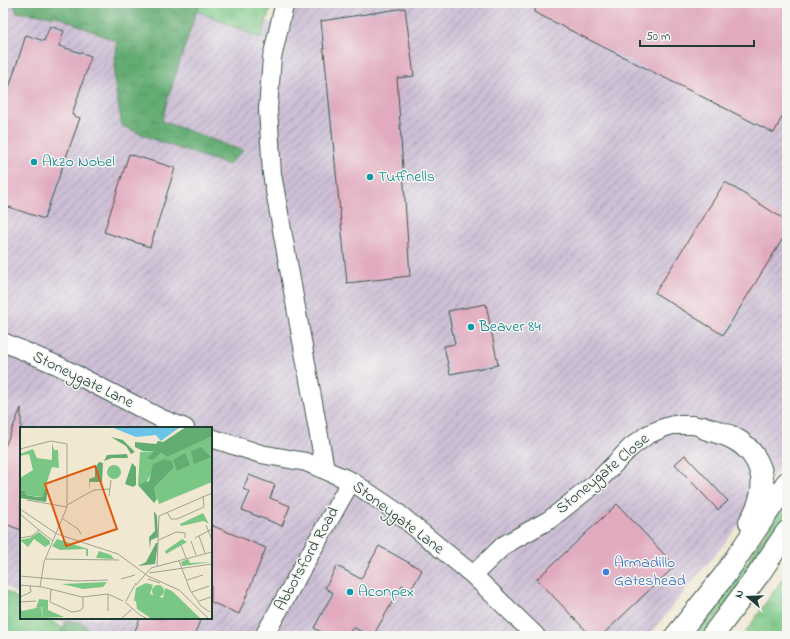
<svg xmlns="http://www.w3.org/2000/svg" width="790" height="639" font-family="'Indie Flower',sans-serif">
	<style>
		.industrial { fill: url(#industrial-furrows) }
		.grass { fill: url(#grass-tufts); stroke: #4c825c }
		.forest { fill: url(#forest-crowns); stroke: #417453 }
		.building { fill: #e1aabf }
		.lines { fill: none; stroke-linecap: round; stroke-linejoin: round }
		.minor-casing { stroke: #3e574c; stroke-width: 20 }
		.highway-casing { stroke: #3e574c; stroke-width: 24 }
		.minor { stroke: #fff; stroke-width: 18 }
		.highway { stroke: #fff; stroke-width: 22 }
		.culture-dot { fill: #0f9aa8; stroke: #f6f6f2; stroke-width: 1.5 }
		.shop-dot { fill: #3f7fe0; stroke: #f6f6f2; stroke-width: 1.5 }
		.labels { text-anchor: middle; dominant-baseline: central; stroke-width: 3; stroke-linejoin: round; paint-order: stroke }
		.culture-label { font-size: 16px; fill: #0d838f; stroke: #f6f6f2; text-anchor: start }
		.street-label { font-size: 16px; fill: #1f3d34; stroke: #f6f6f2 }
		.shop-label { font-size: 16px; fill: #366cbe; stroke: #f6f6f2; text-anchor: start }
		.inset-road { fill: none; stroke: #9ca492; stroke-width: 1 }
		.view { fill: #de580e; fill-opacity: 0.15; stroke: #de580e; stroke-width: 2 }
		.inset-edge { fill: none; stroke: #1f3d34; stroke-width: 2 }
	</style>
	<defs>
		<pattern id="industrial-furrows" width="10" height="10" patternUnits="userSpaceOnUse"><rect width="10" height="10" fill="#ccbed4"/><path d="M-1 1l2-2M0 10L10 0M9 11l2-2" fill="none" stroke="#a59cad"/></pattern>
		<pattern id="grass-tufts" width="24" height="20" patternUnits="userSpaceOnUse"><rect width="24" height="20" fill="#7ac785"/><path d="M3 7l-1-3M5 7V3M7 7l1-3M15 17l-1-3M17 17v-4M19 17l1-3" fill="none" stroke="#63a36e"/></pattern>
		<pattern id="forest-crowns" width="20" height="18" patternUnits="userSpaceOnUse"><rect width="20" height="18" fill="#63ac72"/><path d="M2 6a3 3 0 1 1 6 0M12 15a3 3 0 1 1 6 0" fill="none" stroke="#518d5e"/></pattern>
	</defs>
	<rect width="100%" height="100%" fill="#f6f6f2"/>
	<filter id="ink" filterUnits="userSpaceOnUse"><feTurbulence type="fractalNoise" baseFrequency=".025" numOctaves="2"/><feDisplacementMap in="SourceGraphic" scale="8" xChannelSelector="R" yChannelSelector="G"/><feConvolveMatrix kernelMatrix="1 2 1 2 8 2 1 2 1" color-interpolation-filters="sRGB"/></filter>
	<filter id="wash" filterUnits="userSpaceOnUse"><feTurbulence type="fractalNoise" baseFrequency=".012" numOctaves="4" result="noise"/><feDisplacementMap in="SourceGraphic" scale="16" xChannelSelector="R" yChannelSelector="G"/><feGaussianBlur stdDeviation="0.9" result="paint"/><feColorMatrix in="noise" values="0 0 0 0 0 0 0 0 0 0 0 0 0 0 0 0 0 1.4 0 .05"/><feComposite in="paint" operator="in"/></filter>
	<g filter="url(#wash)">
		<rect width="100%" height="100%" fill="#f0e8d1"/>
		<!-- industrial -->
		<path class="industrial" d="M3,3H209L289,28L295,3H787V457L735,530L648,636H82L54,618H211V428H21V597L3,585Z"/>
		<!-- grass -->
		<path class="grass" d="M199,3H272L261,38L197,11Z
			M787,500V518L752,572L701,636H688L745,565Z
			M787,572V636H743Z
			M3,589L21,601V618H48L63,628L59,636H3Z"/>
		<!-- forest -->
		<path class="forest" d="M14,3H199L167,101L162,121L243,151L228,165L160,142L122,126L114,80L117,42L59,17L16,12Z
			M67,620L82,623L97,636H59Z"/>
		<g id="blocks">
			<!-- building -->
			<path class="building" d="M538,3H787V107L774,133L534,12Z
				M405,8L414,76L397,78L410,276L347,283L321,21Z
				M50,26L64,31L59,46L91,56L72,115L80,118L44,219L3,205V93L7,94L26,35L44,41Z
				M129,154L175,168L150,247L104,232Z
				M725,182L787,221V232L723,335L655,293Z
				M486,304L498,365L450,374L444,346L455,344L448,311Z
				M21,408V530L3,523V451Z
				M685,455L728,501L718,510L675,464Z
				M249,475L275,485L270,498L290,506L282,526L242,510L250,492L243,489Z
				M617,504L675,566L601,636H591L537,579Z
				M211,525L266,548L239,614L211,602Z
				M379,546L422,570L411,590L402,585L373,636H369L353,627L348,636H328L314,628L333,593L325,588L337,566L361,579Z
				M140,618H201L194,636H133Z"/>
		</g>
	</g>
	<g filter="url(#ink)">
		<use href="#blocks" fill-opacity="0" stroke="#3e574c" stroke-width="1"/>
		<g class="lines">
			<defs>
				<path id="minor" d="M285,3L282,14L272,58L268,109L272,174L325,469
					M3,342L59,366L160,418L185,428
					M211,438L261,454L306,462L351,481L394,510L473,575L536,636
					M473,575L504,545L549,520L596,483L630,448L647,435L663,428L673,425H693L705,428
					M264,636L351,481"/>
				<path id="highway" d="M705,428C713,431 723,433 731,437C754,448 767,471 761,496C759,505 755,514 750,522
					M676,636L724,576L787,483
					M712,636L758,575L787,532"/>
			</defs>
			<!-- minor casing -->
			<use href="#minor" class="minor-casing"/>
			<!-- highway casing -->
			<use href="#highway" class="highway-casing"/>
			<!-- minor -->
			<use href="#minor" class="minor"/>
			<!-- highway -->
			<use href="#highway" class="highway"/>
		</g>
	</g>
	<!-- markers -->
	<g class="culture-dot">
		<circle cx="34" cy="162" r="4"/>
		<circle cx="370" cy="177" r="4"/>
		<circle cx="471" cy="327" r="4"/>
		<circle cx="350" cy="592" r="4"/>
	</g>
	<circle class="shop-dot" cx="606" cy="572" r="4"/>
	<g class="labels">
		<!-- culture labels -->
		<g class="culture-label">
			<text x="42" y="162">Akzo Nobel</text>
			<text x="378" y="177">Tuffnells</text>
			<text x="479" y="327">Beaver 84</text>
			<text x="358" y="592">Aconpex</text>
		</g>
		<!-- street labels -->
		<g class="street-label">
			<text transform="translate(83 380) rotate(26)">Stoneygate Lane</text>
			<text transform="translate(603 474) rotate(-40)">Stoneygate Close</text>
			<text transform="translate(398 518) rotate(37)">Stoneygate Lane</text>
			<text transform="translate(307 559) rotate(-61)">Abbotsford Road</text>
		</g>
		<!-- shop labels -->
		<g class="shop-label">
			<text x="614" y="563">Armadillo<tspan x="614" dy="18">Gateshead</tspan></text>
		</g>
	</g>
	<!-- overview -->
	<g transform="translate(20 427)">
		<rect width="192" height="192" fill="#f0e8d1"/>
		<path d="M189,8L192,9V55L139,77L134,61L154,41L146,34L148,32L134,41L126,56L118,58L120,25L135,24L133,31L141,26L147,30ZM32,16L34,23H38L39,41L32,40L22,70L6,68L5,64L0,63V51L13,43L9,27L0,29V27L13,22L17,31L32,33ZM87 45a7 7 0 1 1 14 0a7 7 0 1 1-14 0ZM183,86L189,97L184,94L161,99L160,97ZM19,105L30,114V117L25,120L14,112L8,120L0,113L10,111ZM37,112L68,122V129H66V122L40,123L32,119ZM168,132L170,136L192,135L162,139L161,135ZM87,155L83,160L63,162L42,157ZM19,172L28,173V183L44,190L23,191L22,180L16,181Z" fill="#7ac785"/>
		<path d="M166,0H192V9L147,30L141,26L132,33L127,31L134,24H123L115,20V15L136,17L138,14L143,15ZM91,10L103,13L115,25L111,27L106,19ZM181,20L191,30L174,37L171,24ZM165,26L170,38L157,44L153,33ZM107,27L108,31H92L84,34L87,28ZM148,31L146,34L151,33L154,41L134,61L137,72L134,76L118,58L129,54L133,37ZM79,35L83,36L82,55H70V63L69,52L75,50V41ZM112,36L116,40V58L113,60L105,57ZM25,61L28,63L26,75L0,71V63L5,64L6,68L18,70H22ZM134,84L137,89L138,110L131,113L130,122L129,110L135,104ZM136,116H138L135,137L118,139L126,135Z" fill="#63ac72"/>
		<path d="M126,156L133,158L130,167L143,171L145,161L152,164L181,192H132L117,182L116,174H114L116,161Z" fill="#7ac785"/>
		<path d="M162,112L167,115L146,127L145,124ZM79,124L91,128L94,132L76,131ZM132 164a6 6 0 1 1 12 0a6 6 0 1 1-12 0ZM21,180L23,191L27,192H0V181L2,184Z" fill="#7ac785"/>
		<path d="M91,0H160L141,14L136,8L116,10Z" fill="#6ac4e8"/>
		<path class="inset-road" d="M0,22L31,14L47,17V80L24,135L20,160M89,69L91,53M7,73L47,80M47,78L74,63L90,62M0,82L37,107L98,127L128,149L159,163L189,192M147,85L151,92H157L184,80L183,69M0,87L19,103M43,92L58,102L61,107M186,98L192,113M179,109L185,126M0,111L12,109L19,103L33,114M175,111L192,102M139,113L156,105L165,106V111M171,114L176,128M161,118L166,131M26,132L99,133M159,134L170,163L181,179L190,185M137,140L139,89L192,66M129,146L192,137M0,149L56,154L88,153M101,152L115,148M128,152L140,156M167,153L183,148M0,158L22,160L62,170L88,167L103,174M116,158L131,141L192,125M31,162L30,175L52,185L59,184L63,181V170M172,165L189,159M88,167V184M0,170L11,165L10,159M106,174L116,156M179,174L191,170M0,175L16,174M105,175L120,188L128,192M101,192L113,181"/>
		<path class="view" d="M75,39L97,102L46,119L25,57Z"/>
		<rect width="192" height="192" class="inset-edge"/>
	</g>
	<!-- margin -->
	<rect width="790" height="639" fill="none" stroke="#f6f6f2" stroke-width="16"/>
	<!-- north arrow -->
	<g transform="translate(748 597) rotate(289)" stroke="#f6f6f2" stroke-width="3" paint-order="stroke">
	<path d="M0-3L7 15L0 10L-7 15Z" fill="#1f3d34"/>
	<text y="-6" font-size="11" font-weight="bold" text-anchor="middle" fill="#1f3d34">N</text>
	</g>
	<!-- scale -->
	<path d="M640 40v6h114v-6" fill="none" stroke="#1f3d34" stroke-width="2"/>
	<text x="646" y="40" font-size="12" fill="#1f3d34" stroke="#f6f6f2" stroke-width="3" paint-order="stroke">50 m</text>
</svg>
